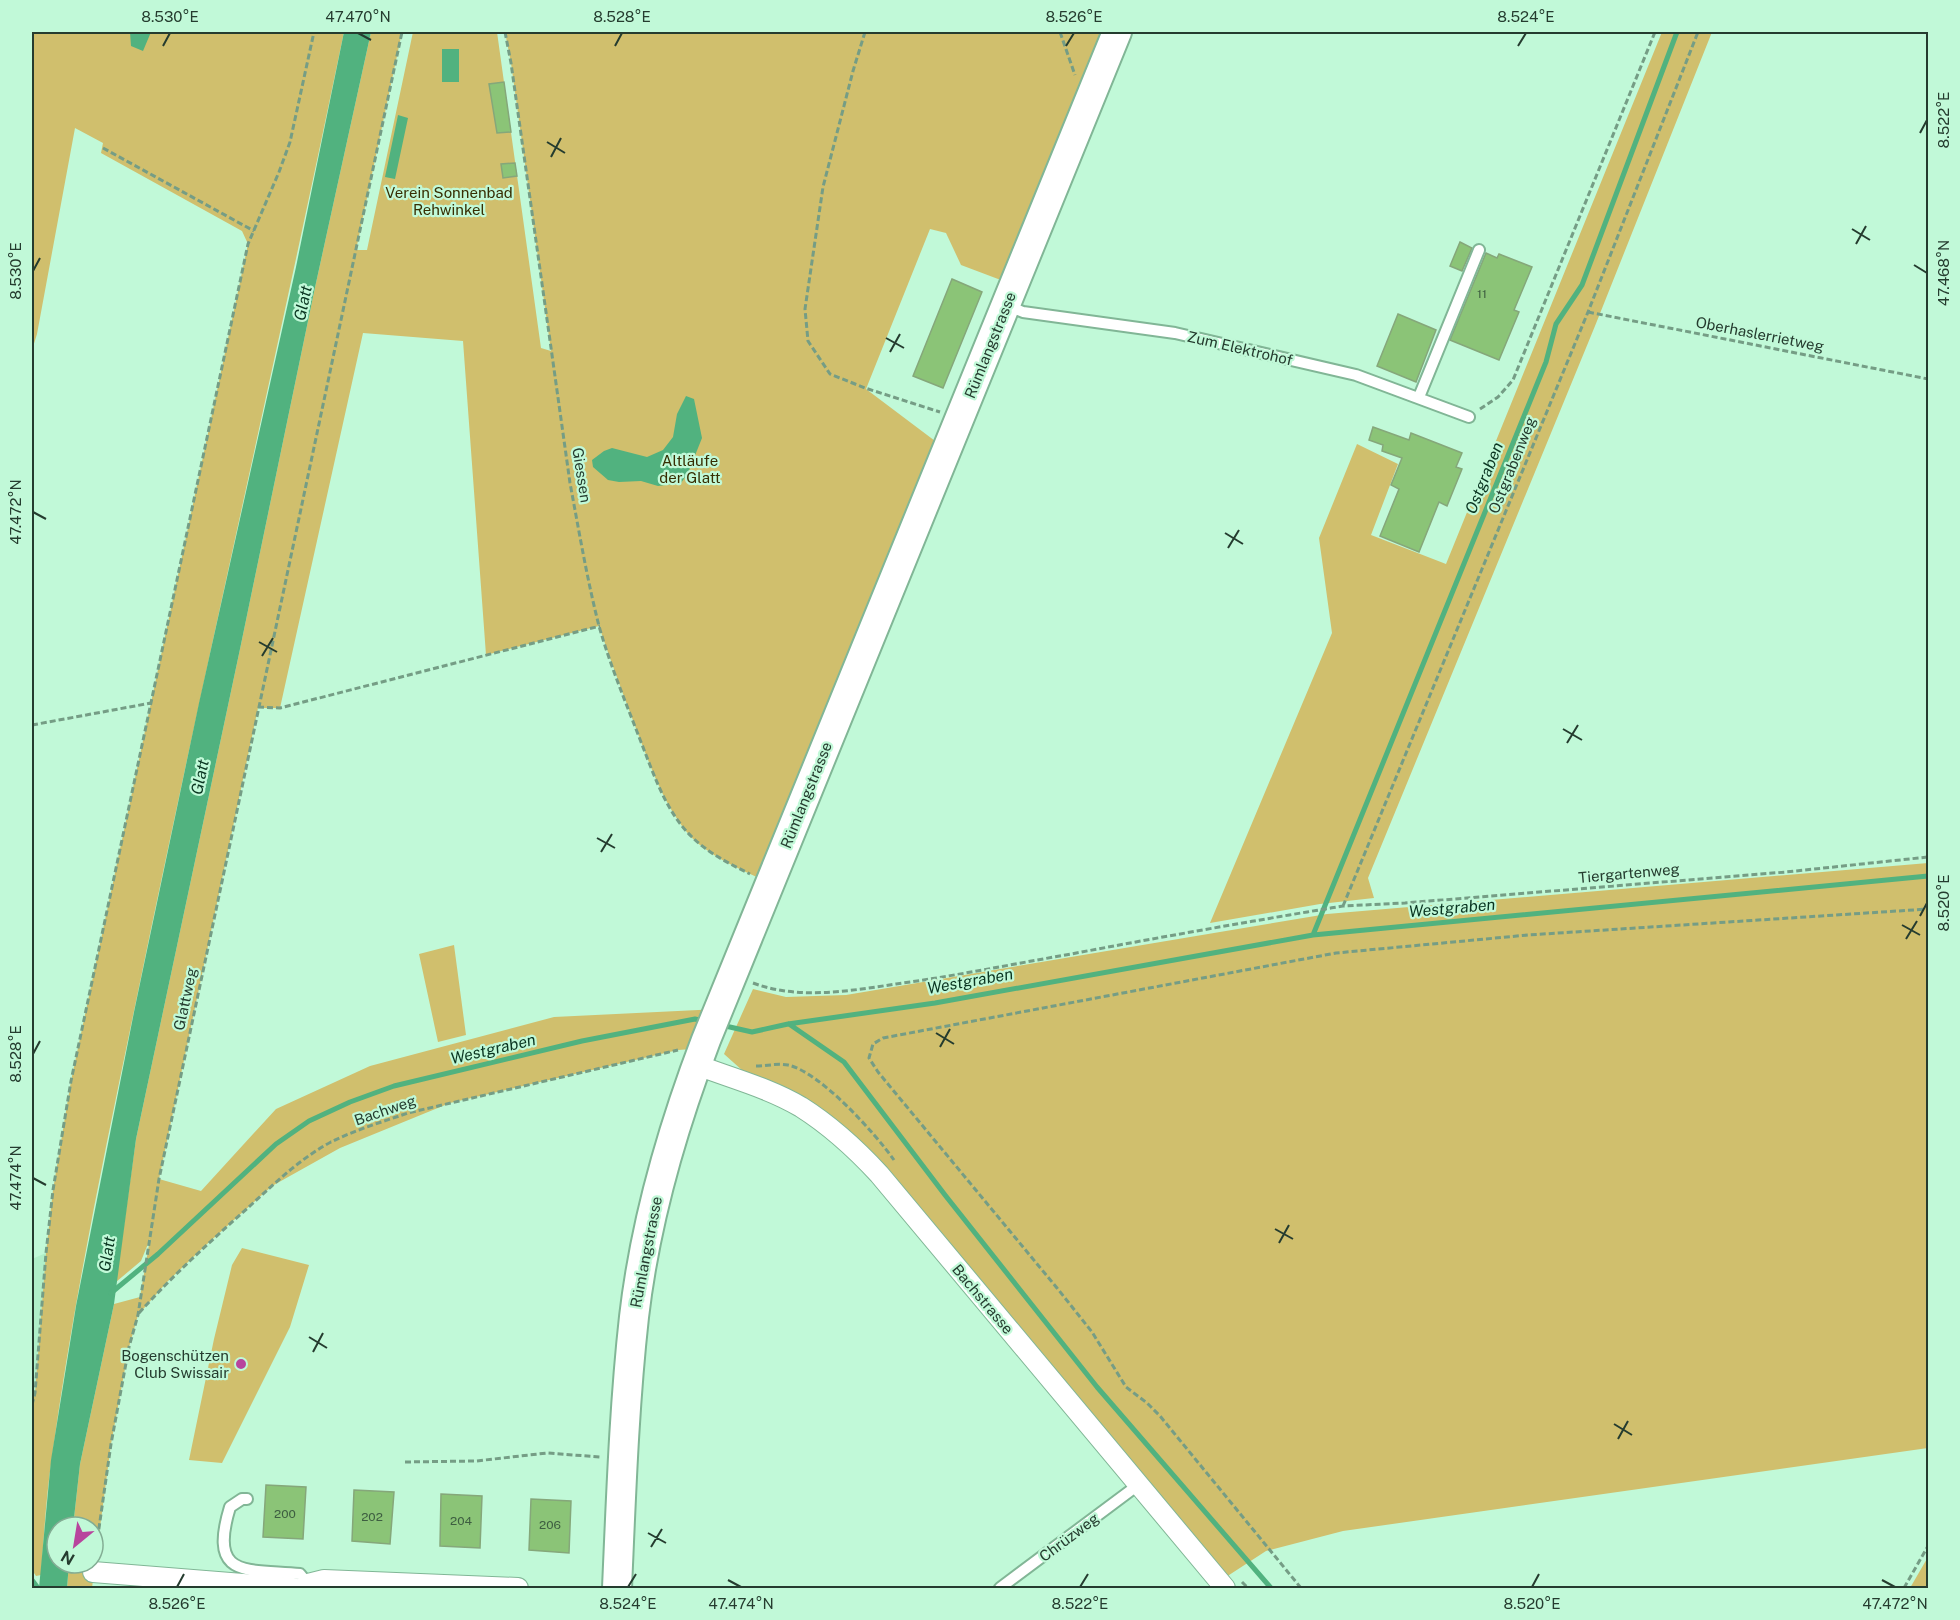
<svg xmlns="http://www.w3.org/2000/svg" width="1960" height="1620" font-family="'Public Sans',sans-serif">
	<style>
		.built { fill: #b0efc9 }
		.green { fill: #d0bf6d }
		.water { fill: #51b27f }
		.lines { fill: none; stroke-linecap: round; stroke-linejoin: round }
		.stream { stroke: #51b27f; stroke-width: 5 }
		.building { fill: #8bc477; stroke: #85a77a; stroke-width: 1.5 }
		.lane-casing { stroke: #81b696; stroke-width: 14 }
		.street-casing { stroke: #81b696; stroke-width: 22 }
		.secondary-casing { stroke: #81b696; stroke-width: 32 }
		.path { stroke: #759d85; stroke-width: 3; stroke-dasharray: 6 3; stroke-linecap: butt }
		.lane { stroke: #fff; stroke-width: 10 }
		.street { stroke: #fff; stroke-width: 20 }
		.secondary { stroke: #fff; stroke-width: 28 }
		.ticks { fill: none; stroke: #253c2f; stroke-width: 2 }
		.poi-dot { fill: #b8449d; stroke: #c1f9d8; stroke-width: 2 }
		.labels { text-anchor: middle; dominant-baseline: central; stroke-width: 4.5; stroke-linejoin: round; paint-order: stroke }
		.number-label { font-size: 12px; fill: #3e5e41 }
		.park-label { font-size: 15px; fill: #372e03; stroke: #c1f9d8 }
		.street-label { font-size: 15px; fill: #253c2f; stroke: #c1f9d8 }
		.poi-label { font-size: 15px; fill: #253c2f; stroke: #c1f9d8; text-anchor: end }
		.water-label { font-size: 16px; font-style: italic; fill: #0a3521; stroke: #c1f9d8 }
		.neatline { fill: none; stroke: #253c2f; stroke-width: 2 }
		.ticks-label { font-size: 15px; text-anchor: middle; fill: #253c2f }
	</style>
	<rect width="100%" height="100%" fill="#c1f9d8"/>
	<!-- built -->
	<path class="built" d="M46,1253L35,1393L32,1405V1259Z"/>
	<!-- green -->
	<path class="green" d="M32,32H344C282,331 214,629 151,929C115,1104 76,1280 52,1457C46,1496 44,1536 41,1575L36,1576L32,1570V1405L35,1393L46,1253L53,1190L71,1081L248,244L242,231L101,153L103,143L75,128L37,334L32,350Z
		M371,32H402L356,250H367L413,32H497L541,348L551,351L511,63L505,32H1117L1014,285L961,265L946,233L930,229L866,389L947,450L770,883C744,871 712,858 691,837C666,809 653,773 640,739C626,702 612,665 599,626L486,655L463,341L363,333L280,708H258L159,1179L201,1191L276,1109L370,1066L554,1017L719,1009L692,1049L678,1050L450,1103L340,1148L272,1186L206,1245L167,1282L138,1315L129,1347L111,1444L92,1588H67L69,1563H93V1527H73L80,1464L114,1304L140,1297L150,1239L141,1261L116,1282L136,1139L240,649L314,292Z
		M1662,32H1712L1595,326L1368,878L1374,898L1320,904L1210,923L1332,633L1319,538L1357,444L1398,464L1371,535L1446,564Z
		M1928,863V1448L1343,1531L1266,1551L1226,1577L870,1152L743,1071L724,1054L753,989L786,997L846,995L1327,914Z
		M454,945L466,1035L438,1042L419,954Z
		M242,1248L309,1265L290,1327L222,1463L189,1460L214,1339L232,1265Z
		M1928,1557V1588H1910Z"/>
	<!-- water -->
	<path class="water" d="M130,32H151L143,51L131,46Z
		M344,32H371L314,292L240,649L136,1139L114,1304L80,1464L73,1527H57V1563H69L67,1588H39L51,1460L76,1306L134,1012L199,703L296,267Z
		M442,49H459V82H442Z
		M398,115L408,118L395,179L385,177Z
		M686,396L694,399L702,438L688,473L681,483L658,486L641,481L619,482L608,480L593,467L592,460L604,451L612,448L647,457L663,450L673,437L677,414Z"/>
	<g class="lines">
		<!-- stream -->
		<path class="stream" d="M1313,935L1546,362L1556,324L1582,285L1677,32
			M789,1024L844,1062L945,1195L1097,1387L1271,1588
			M721,1025L752,1032L788,1024L935,1003L1313,935L1928,876
			M111,1293L158,1254L276,1144L309,1121L350,1102L394,1086L582,1041L695,1019L703,1021
			M32,1580L38,1588"/>
	</g>
	<!-- building -->
	<path class="building" d="M504,82L511,132L497,133L489,84Z
		M515,163L517,176L503,178L501,164Z
		M1460,242L1472,248L1462,271L1450,266Z
		M1486,253L1497,258L1499,254L1532,267L1514,310L1519,312L1499,360L1450,340Z
		M952,279L982,292L943,388L913,376Z
		M1398,314L1436,330L1416,382L1377,366Z
		M1373,427L1409,440L1411,433L1462,453L1456,467L1462,469L1447,506L1439,502L1419,552L1380,536L1399,489L1391,485L1402,458L1382,451L1383,445L1369,440Z
		M266,1485L306,1487L303,1539L263,1537Z
		M354,1490L394,1492L390,1544L352,1541Z
		M441,1494L482,1496L480,1548L440,1546Z
		M531,1499L571,1501L569,1553L529,1550Z"/>
	<g class="lines">
		<defs>
			<path id="lane" d="M1006,305L1023,312L1175,333L1356,375L1469,417
				M1419,397L1479,250
				M247,1499H242L230,1507C208,1579 246,1569 300,1574L308,1584
				M1000,1588L1138,1485"/>
			<path id="street" d="M697,1065C731,1078 769,1088 801,1107C831,1126 855,1148 879,1174L1225,1588
				M93,1572L293,1588
				M303,1588L308,1584L324,1580L518,1588"/>
			<path id="secondary" d="M617,1588C621,1498 624,1407 634,1317C645,1222 672,1129 706,1040L1117,32"/>
		</defs>
		<!-- lane casing -->
		<use href="#lane" class="lane-casing"/>
		<!-- street casing -->
		<use href="#street" class="street-casing"/>
		<!-- secondary casing -->
		<use href="#secondary" class="secondary-casing"/>
		<!-- path -->
		<path class="path" d="M505,32L511,63L570,483C579,531 587,579 599,626C610,665 626,703 641,742C654,775 666,812 692,837C708,853 730,864 750,874
			M865,32L853,71L823,187L805,309L808,341L830,374L865,388L940,412
			M1060,32L1075,75
			M103,148L254,231
			M1588,312L1928,379
			M1480,409L1498,397L1513,380L1655,32
			M258,707L280,708L600,626
			M32,725L151,703
			M1343,906L1588,312L1698,32
			M753,983C799,1000 849,991 896,984C955,976 1013,964 1071,954C1161,937 1252,921 1343,906L1405,903L1786,872L1928,857
			M756,1066C767,1066 778,1063 788,1065C820,1072 875,1133 894,1160
			M139,1313C174,1274 212,1240 251,1205C276,1182 301,1158 331,1142C355,1130 382,1122 408,1113L678,1050
			M32,1405L35,1393L46,1253L53,1190L71,1081L248,244L279,172L290,142L314,32
			M405,1462L476,1461L547,1453L600,1457
			M95,1556L111,1444L129,1347L138,1315L159,1179L402,32
			M1242,1582L1248,1588
			M1301,1588L1160,1416L1147,1403L1126,1387L1092,1332L1057,1288L878,1072L869,1058L873,1044L883,1038L1336,953L1528,935L1928,909
			M1904,1588L1928,1546"/>
		<!-- lane -->
		<use href="#lane" class="lane"/>
		<!-- street -->
		<use href="#street" class="street"/>
		<!-- secondary -->
		<use href="#secondary" class="secondary"/>
	</g>
	<!-- ticks -->
	<path class="ticks" d="M358,33L371,40M163,46L170,33M615,46L622,33M1066,46L1074,33M1518,46L1526,33M1920,133L1927,120M547,142L565,153M551,157L561,138M1852,229L1870,240M1856,244L1866,226M1914,265L1927,273M33,271L40,258M886,338L904,348M890,352L900,334M33,512L46,519M1225,533L1243,544M1228,548L1239,530M259,642L277,652M262,656L273,638M1563,729L1582,740M1567,743L1578,725M597,838L615,848M601,852L612,834M1920,916L1927,903M1902,925L1920,935M1906,939L1917,921M936,1033L954,1044M940,1047L950,1029M33,1054L40,1041M33,1178L46,1185M1275,1229L1293,1239M1279,1243L1289,1225M309,1337L327,1348M313,1352L323,1333M1614,1424L1632,1435M1618,1439L1628,1421M648,1533L666,1543M651,1547L662,1529M728,1580L741,1587M1882,1580L1895,1587M177,1587L184,1574M628,1587L636,1574M1080,1587L1088,1574M1532,1587L1539,1574"/>
	<!-- markers -->
	<circle class="poi-dot" cx="241" cy="1364" r="6"/>
	<g class="labels">
		<!-- number labels -->
		<g class="number-label">
			<text x="1482" y="294">11</text>
			<text x="285" y="1514">200</text>
			<text x="372" y="1517">202</text>
			<text x="461" y="1521">204</text>
			<text x="550" y="1525">206</text>
		</g>
		<!-- park labels -->
		<g class="park-label">
			<text x="449" y="192">Verein Sonnenbad<tspan x="449" dy="17">Rehwinkel</tspan></text>
			<text x="690" y="460">Altläufe<tspan x="690" dy="17">der Glatt</tspan></text>
		</g>
		<!-- street labels -->
		<g class="street-label">
			<text transform="translate(1760 334) rotate(11)">Oberhaslerrietweg</text>
			<text transform="translate(990 345) rotate(-68)">Rümlangstrasse</text>
			<text transform="translate(1240 348) rotate(13)">Zum Elektrohof</text>
			<text transform="translate(1512 465) rotate(-68)">Ostgrabenweg</text>
			<text transform="translate(582 475) rotate(81)">Giessen</text>
			<text transform="translate(806 795) rotate(-68)">Rümlangstrasse</text>
			<text transform="translate(1629 873) rotate(-5)">Tiergartenweg</text>
			<text transform="translate(185 999) rotate(-78)">Glattweg</text>
			<text transform="translate(385 1110) rotate(-19)">Bachweg</text>
			<text transform="translate(646 1252) rotate(-79)">Rümlangstrasse</text>
			<text transform="translate(983 1299) rotate(50)">Bachstrasse</text>
			<text transform="translate(1069 1537) rotate(-37)">Chrüzweg</text>
		</g>
		<!-- poi labels -->
		<g class="poi-label">
			<text x="229" y="1355">Bogenschützen<tspan x="229" dy="17">Club Swissair</tspan></text>
		</g>
		<!-- water labels -->
		<g class="water-label">
			<text transform="translate(303 303) rotate(-78)">Glatt</text>
			<text transform="translate(1484 478) rotate(-68)">Ostgraben</text>
			<text transform="translate(200 777) rotate(-78)">Glatt</text>
			<text transform="translate(1452 908) rotate(-5)">Westgraben</text>
			<text transform="translate(970 981) rotate(-10)">Westgraben</text>
			<text transform="translate(493 1049) rotate(-13)">Westgraben</text>
			<text transform="translate(107 1254) rotate(-81)">Glatt</text>
		</g>
	</g>
	<!-- border -->
	<rect width="1960" height="1620" fill="none" stroke="#c1f9d8" stroke-width="66"/>
	<!-- north arrow -->
	<g transform="translate(75 1545) rotate(210)"><circle r="28" fill="#c1f9d8" stroke="#83ad94" stroke-width="1.5"/>
	<path d="M0-4.5L10 22L0 15L-10 22Z" fill="#b8449d"/>
	<text y="-9" font-size="16" font-weight="bold" text-anchor="middle" fill="#253c2f">N</text>
	</g>
	<rect x="33" y="33" width="1894" height="1554" class="neatline"/>
	<g class="ticks-label">
		<text x="170" y="22">8.530°E</text>
		<text x="358" y="22">47.470°N</text>
		<text x="622" y="22">8.528°E</text>
		<text x="1074" y="22">8.526°E</text>
		<text x="1526" y="22">8.524°E</text>
		<text transform="translate(1944 120) rotate(-90)" y="5">8.522°E</text>
		<text transform="translate(16 271) rotate(-90)" y="5">8.530°E</text>
		<text transform="translate(1944 273) rotate(-90)" y="5">47.468°N</text>
		<text transform="translate(16 512) rotate(-90)" y="5">47.472°N</text>
		<text transform="translate(1944 903) rotate(-90)" y="5">8.520°E</text>
		<text transform="translate(16 1054) rotate(-90)" y="5">8.528°E</text>
		<text transform="translate(16 1178) rotate(-90)" y="5">47.474°N</text>
		<text x="177" y="1609">8.526°E</text>
		<text x="628" y="1609">8.524°E</text>
		<text x="741" y="1609">47.474°N</text>
		<text x="1080" y="1609">8.522°E</text>
		<text x="1532" y="1609">8.520°E</text>
		<text x="1895" y="1609">47.472°N</text>
	</g>
</svg>
